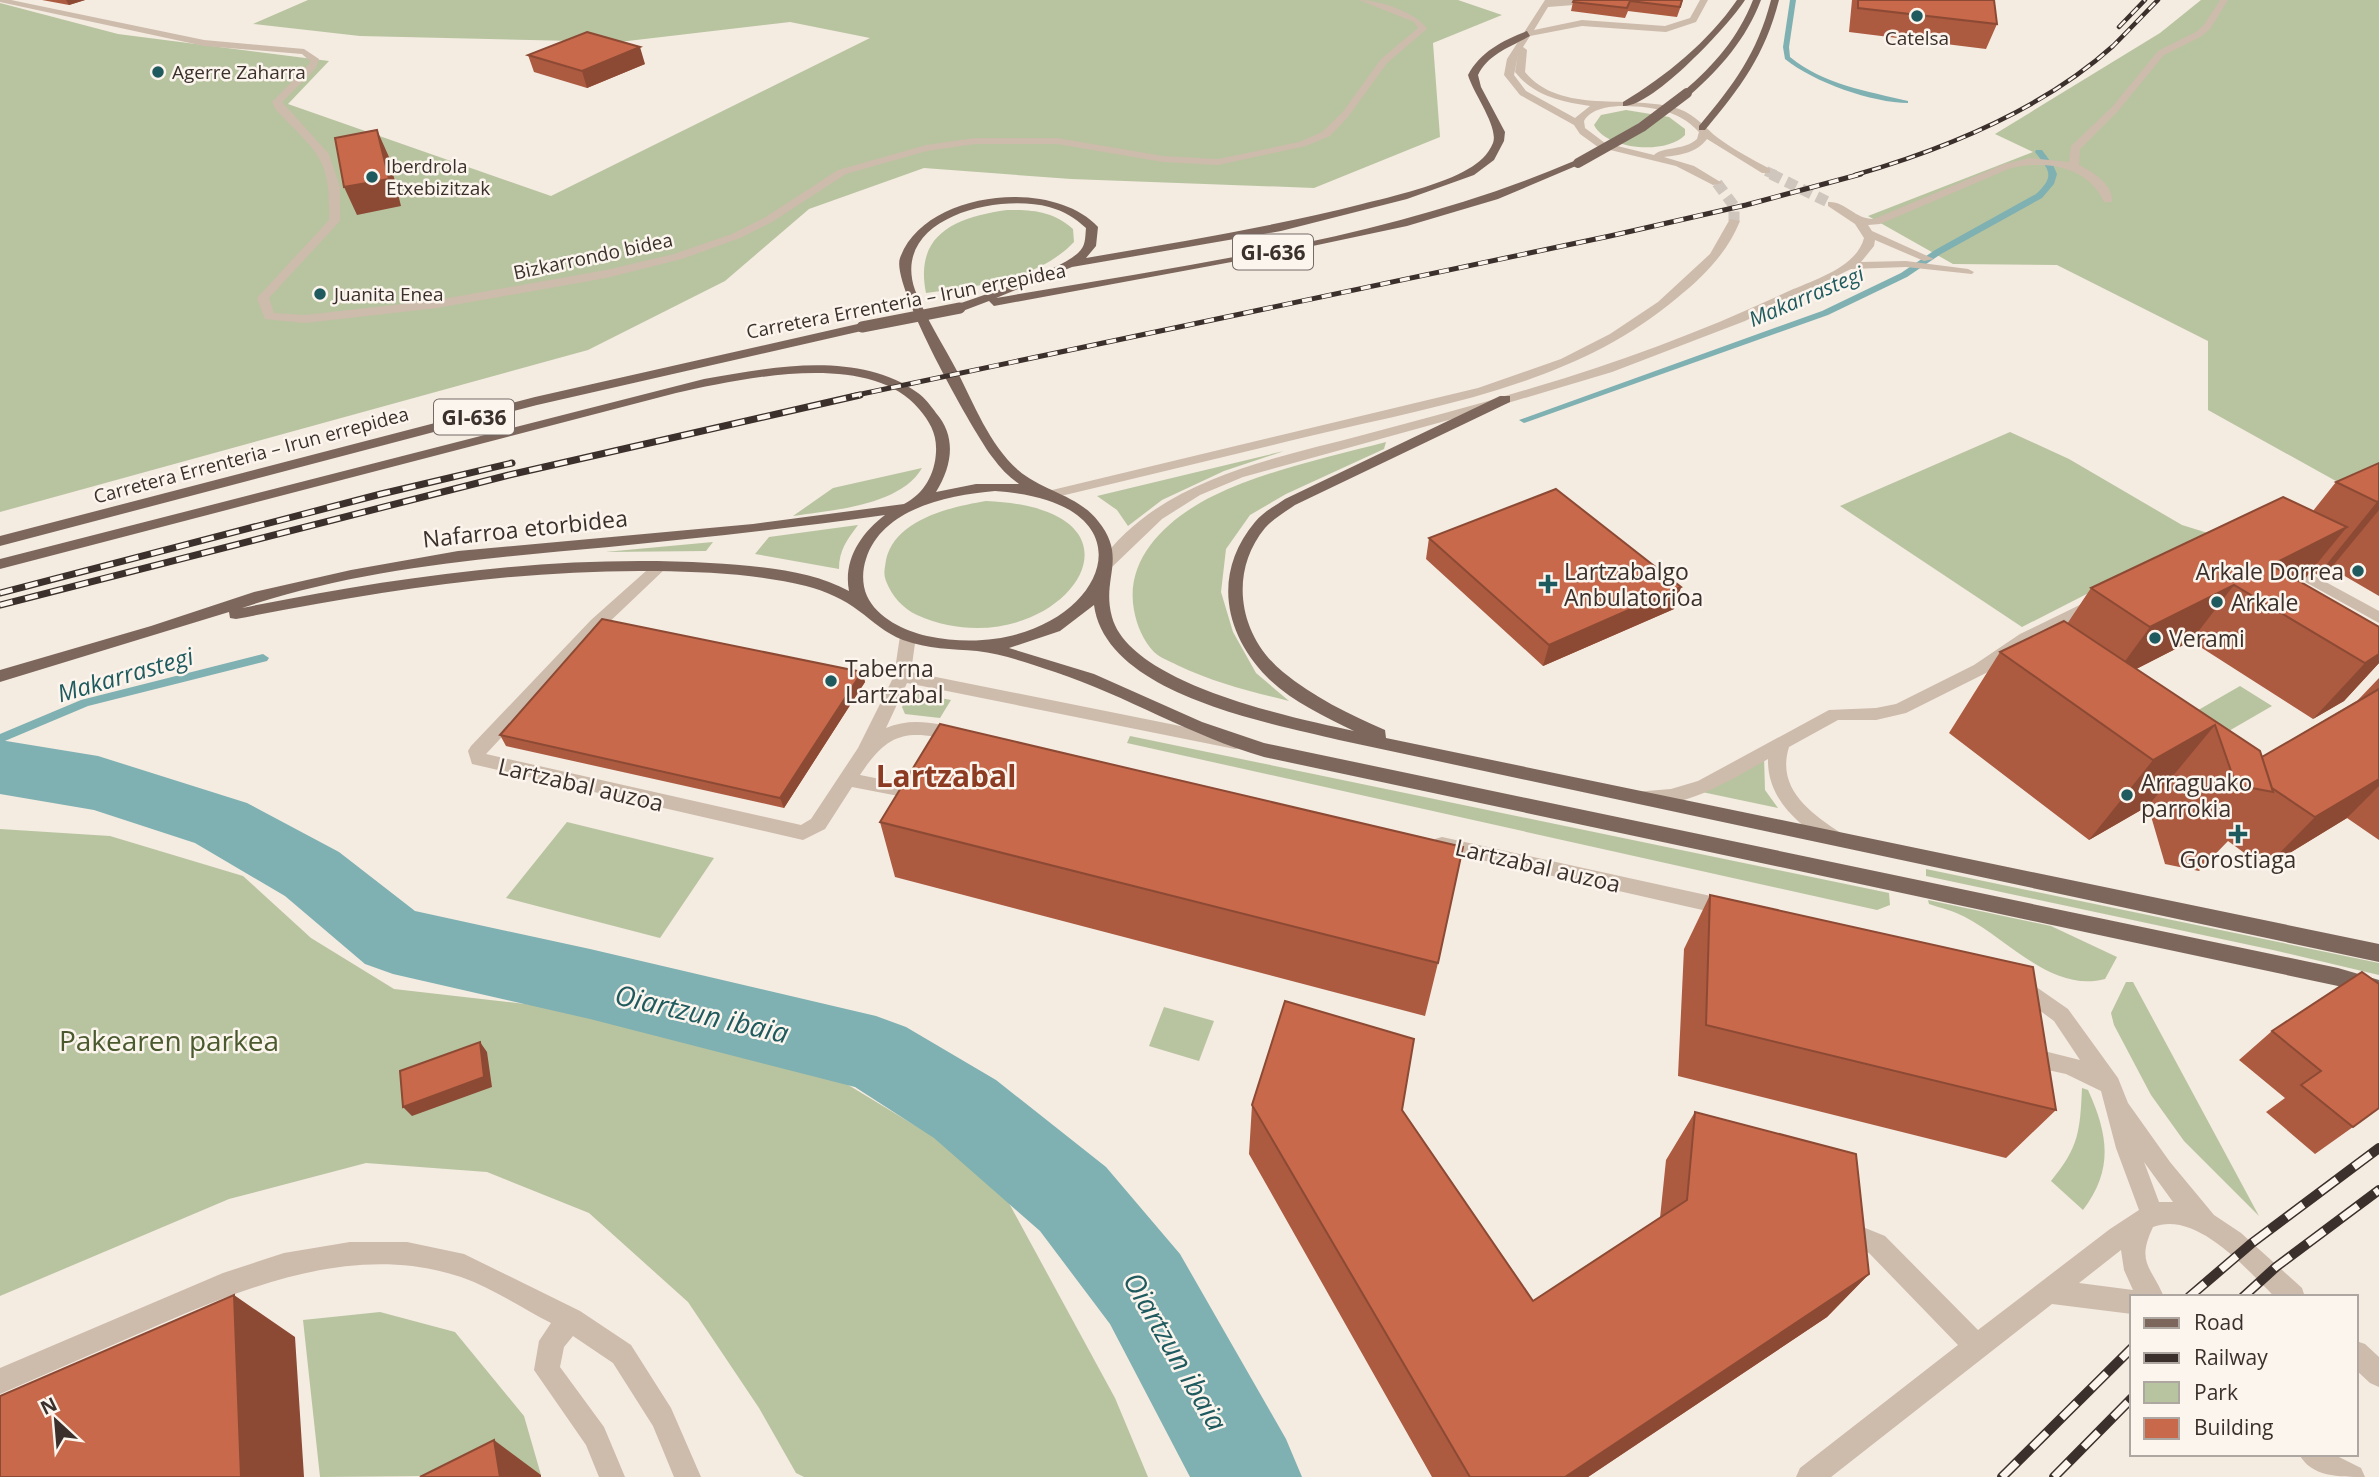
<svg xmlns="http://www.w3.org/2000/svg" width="2379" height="1477" font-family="'Open Sans',sans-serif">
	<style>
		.green { fill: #b8c4a0 }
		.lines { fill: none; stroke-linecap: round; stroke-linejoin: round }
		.stream { fill: #7fb0b2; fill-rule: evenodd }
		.river { fill: #7fb0b2; fill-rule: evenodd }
		.minor-tunnel-far1 { stroke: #cfc6bd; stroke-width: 10; stroke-dasharray: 10 4.5; stroke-linecap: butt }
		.minor-tunnel { stroke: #cfc6bd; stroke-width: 11; stroke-dasharray: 11 6; stroke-linecap: butt }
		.minor { fill: #cdbbac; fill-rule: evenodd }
		.major { fill: #7d675c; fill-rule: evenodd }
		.rail-far3-casing { stroke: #3b302b; stroke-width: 4.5 }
		.rail-far2-casing { stroke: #3b302b; stroke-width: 5 }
		.rail-far1-casing { stroke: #3b302b; stroke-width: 7 }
		.rail-casing { stroke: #3b302b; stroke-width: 10 }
		.rail-far3 { stroke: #fbf5ee; stroke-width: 2.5; stroke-dasharray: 9; stroke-linecap: butt }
		.rail-far2 { stroke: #fbf5ee; stroke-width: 3.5; stroke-dasharray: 10; stroke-linecap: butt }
		.rail-far1 { stroke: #fbf5ee; stroke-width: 4.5; stroke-dasharray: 13; stroke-linecap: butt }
		.rail { stroke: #fbf5ee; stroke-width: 7; stroke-dasharray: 21; stroke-linecap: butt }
		.major-bridge-far1 { stroke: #7d675c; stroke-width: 10 }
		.major-bridge { stroke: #7d675c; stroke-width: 11 }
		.wall { fill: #ac5a40 }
		.shaded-wall { fill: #8c4a34 }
		.building { fill: #c8694b; stroke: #8c4a34; stroke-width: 2 }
		.poi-dot { fill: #1f5a5e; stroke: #fbf5ee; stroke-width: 2.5 }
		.labels { text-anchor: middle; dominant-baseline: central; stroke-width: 5; stroke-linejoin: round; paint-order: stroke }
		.far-poi-label { font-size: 19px; fill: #3b302b; stroke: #fbf5ee; text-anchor: start }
		.far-street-label { font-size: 19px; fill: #3b302b; stroke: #fbf5ee }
		.shield { fill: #fbf5ee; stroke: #756b66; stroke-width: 2 }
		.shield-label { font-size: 21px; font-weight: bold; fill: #3b302b }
		.far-water-label { font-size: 21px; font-style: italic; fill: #1f5a5e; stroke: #fbf5ee }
		.street-label { font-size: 23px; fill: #3b302b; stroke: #fbf5ee }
		.poi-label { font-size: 23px; fill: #3b302b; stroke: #fbf5ee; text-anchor: start }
		.water-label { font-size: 24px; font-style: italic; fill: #1f5a5e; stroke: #fbf5ee }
		.near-water-label { font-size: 28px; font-style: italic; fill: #1f5a5e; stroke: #fbf5ee }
		.near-park-label { font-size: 28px; fill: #4a5a2e; stroke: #fbf5ee }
		.district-label { font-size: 30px; font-weight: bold; fill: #8c3b22; stroke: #fbf5ee }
	</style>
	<rect width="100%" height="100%" fill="#f4ebe1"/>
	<!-- green -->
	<path class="green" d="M308,0H1458L1502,15L1433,43L1440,137L1314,188L1071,179L924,168L809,209L725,281L588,350L0,512V3L118,34L329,61L288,104L551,196L870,38L790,22L619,42L360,36L253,24Z
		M2201,0H2379V505L2208,410V341L2057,265L1953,264L1868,216L2033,152L1995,134L2160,33Z
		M1626,110L1669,117L1685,129V135C1666,155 1607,150 1594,125L1601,115Z
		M1007,210C1034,210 1052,211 1073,229L1074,242C1038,280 976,287 926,293C914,234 956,217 1007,210Z
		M2010,432L2069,459L2182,525L2211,534L2200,536L2022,627L1840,506Z
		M1386,442L1384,449L1286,494L1250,515L1226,549L1221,592L1233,632L1256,673L1289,701C1249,691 1215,683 1177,665C1170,661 1160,658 1154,652C1143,640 1137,626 1134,610C1124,557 1170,517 1213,496C1267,470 1329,457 1386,442Z
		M1284,451L1224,471L1162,500L1128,526L1117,510L1097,496Z
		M922,468C900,506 832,510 793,516L833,488Z
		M986,501C1179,509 1052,675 917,615C902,608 892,596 886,581C883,573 885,568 886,560C895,519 951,507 986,501Z
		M858,525C847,540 839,550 839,569L755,554L769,537Z
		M713,542L706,551L605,552Z
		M2240,686L2272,706L2177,761L2174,724Z
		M909,692L951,700L940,718L905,714L902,707Z
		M1130,736L1889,893L1890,905L1877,910L1127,743Z
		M1764,756L1765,790L1778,808L1702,792Z
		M567,822L714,858L660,938L506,898Z
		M0,829L110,836L243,876L311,938L394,989L543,1006L662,1029L835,1077L992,1172L1115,1398L1148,1477H804L796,1473L759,1408L688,1302L589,1213L487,1172L366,1163L229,1199L0,1296Z
		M1926,869L2379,963V975L2273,950L1926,876Z
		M1928,900L2051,926L2117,957L2105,979C2052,993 2008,939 1965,917C1954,911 1941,908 1929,904Z
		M2126,982H2133L2259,1216L2184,1141L2151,1095L2114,1025L2111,1013Z
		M1164,1007L1214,1021L1199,1061L1149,1046Z
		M2082,1088L2088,1090C2108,1134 2114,1169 2083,1210L2051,1181C2079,1147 2080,1131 2082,1088Z
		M380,1312L455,1332L524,1416L541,1475L320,1477L303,1320Z"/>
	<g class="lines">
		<!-- stream -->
		<path class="stream" d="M1790,0H1796L1789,47L1790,57C1824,85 1867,91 1908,101V103C1873,103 1813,82 1785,59L1783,47Z
			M2036,150H2042L2053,165L2057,174L2054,184L2042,198L1941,254L1907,277L1828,315L1527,422L1524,423L1519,420L1822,311L1901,273L1935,250L2036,194C2055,176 2050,171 2035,152Z
			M263,654L269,658L267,661L88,706L0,743V734L81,700Z"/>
		<!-- river -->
		<path class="river" d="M0,740L98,756L247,803L339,852L415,911L590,949L876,1016L906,1027L996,1080L1106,1167L1180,1254L1286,1439L1302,1477H1190L1110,1324L1040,1231L934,1138L855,1087L590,1019L393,974L365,964L285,896L195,843L94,810L0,794Z"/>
		<!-- minor-tunnel-far1 -->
		<path class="minor-tunnel-far1" d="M1766,171L1775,175"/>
		<!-- minor-tunnel -->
		<path class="minor-tunnel" d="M1771,174L1832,204
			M1717,183L1734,206V221"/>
		<!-- minor -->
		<path class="minor" d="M0,0H11L204,40L304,49L319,59L316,68L282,102L329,154L340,187V221L269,298L274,313L305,315L437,300L606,270L674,254L732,234L764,218L838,170L926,145L975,138H1057L1163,156L1218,159L1299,142L1322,132L1342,113L1381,59L1418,28L1414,22L1359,0C1379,0 1416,12 1427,29L1387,63L1348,117L1330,136L1306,146L1218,165L1163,162L1057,144H975L927,151L846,174L772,222L740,238L682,259L606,278L437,308L305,323L265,319L257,298L329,220C331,157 317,153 276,110L272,102L311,62L302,54L204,46L0,2Z
			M1545,0H1577L1574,5L1548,7L1534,30L1582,20L1665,26L1690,18L1700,0H1708L1696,22L1666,32L1582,26L1530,36L1523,47L1527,50L1525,72C1561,116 1630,93 1679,109C1696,115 1705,128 1718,138C1734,150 1752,159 1770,169V173H1762L1707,139C1696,153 1681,155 1664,157L1694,166L1722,183L1713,185L1676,166L1598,147L1580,134L1574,125L1520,95L1504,75L1507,59ZM1518,55L1515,72C1534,96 1562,102 1590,106L1575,118L1526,91L1514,75ZM1619,106C1649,106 1678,109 1699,132L1697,139C1684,151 1663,146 1654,155L1605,143L1585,128L1584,121C1591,109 1606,107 1619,106Z
			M2220,0H2228L2210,29L2202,36L2164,55L2118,111L2080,149L2079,165C2093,172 2114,185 2112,202H2104C2088,166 2047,160 2011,168L1880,224L1868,225L1872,231L1934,259L1924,261L1875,240L1874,246L1861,262L1906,261L1968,269L1974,272L1972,274L1906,267L1851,269L1745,321L1612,372L1474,413L1243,477L1200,495L1162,519L1111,568L1106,570L1098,565C1158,479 1269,460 1363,435C1420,420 1476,405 1532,388C1620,362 1706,330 1789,291C1814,280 1857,267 1864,238L1855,224L1828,206V202C1846,201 1854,219 1874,219L2004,164L2030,158L2069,162L2071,146L2112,107L2158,51L2196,32L2204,25Z
			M1730,219L1740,221C1727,253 1704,276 1677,298C1574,385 1437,406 1310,436C1223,457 1135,478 1048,499L1041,495L1048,491L1478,388L1561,359L1610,334L1658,302L1710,254Z
			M660,561L665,563L668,566L665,569L603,628L486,754L801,825L811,819L858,748L894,676L900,636L908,631L916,636L911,672L1235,737L1241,738L1244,743L1241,748L1235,749L907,683L886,728C911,717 938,723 963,730L966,735L963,740L957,741C908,730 889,730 860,775L920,787L923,792L920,797L914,799L852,787L825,829L803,840L472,764L468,751L471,746L591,620L655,563Z
			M2287,561L2379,611V623L2282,569L2279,566Z
			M2094,598L2100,599L2102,603L2100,607L2032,642L1986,673L1906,713L1876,720H1838L1789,747C1776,788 1810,813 1841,833L1843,838L1841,843L1834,845L1827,843C1797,823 1767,798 1768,759C1732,779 1677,815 1635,802L1632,797L1635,792L1671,789L1698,781L1829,710L1876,708L1896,704L1974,665L2020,634Z
			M1442,837L1729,900L1736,902L1739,908L1736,914L1729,916L1442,851L1435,849L1433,844L1435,839Z
			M2019,975L2068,1009L2118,1078L2128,1103L2170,1162L2214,1215L2241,1233L2302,1288L2305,1297H2275C2247,1270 2197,1210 2153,1227C2136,1263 2151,1266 2164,1297H2132V1314L2052,1304L1831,1477H1796L1800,1468L1958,1345L1869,1253L1835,1239L1831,1231L1835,1223L1843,1219L1885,1236L1978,1330L2110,1229L2139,1210L2116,1148L2101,1091L2066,1074L2016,1063L2013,1056L2016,1049L2024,1046L2080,1060L2054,1021L2012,990L2009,984L2012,978ZM2144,1162L2173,1202H2159ZM2121,1250L2124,1270L2133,1290L2079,1283Z
			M350,1242H407L464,1254L580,1311L631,1345L671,1408L701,1477H674L653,1426L613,1363L573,1336L564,1347L560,1367L604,1427L625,1477H599L586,1445L534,1370L539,1341L551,1323C522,1308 492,1288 461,1277C354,1241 244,1288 147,1330C98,1351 49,1373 0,1394V1368L223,1273L284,1253Z
			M2356,1341L2365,1344L2379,1357V1387L2370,1383L2356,1370Z
			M2299,1454H2333L2361,1468L2365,1477C2339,1477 2311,1477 2299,1454Z"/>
		<!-- major -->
		<path class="major" d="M1737,0H1745C1729,25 1652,108 1623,106V102C1666,76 1708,42 1737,0Z
			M1753,0H1761C1746,39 1721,68 1690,95H1684V91C1714,65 1738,38 1753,0Z
			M1771,0H1779C1765,55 1741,87 1705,130H1699V126C1734,84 1757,54 1771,0Z
			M1527,31L1530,36C1510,47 1488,54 1478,75L1481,87L1505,132L1504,141L1494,160L1474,175L1407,199L1281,231L1072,267L996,298C1191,264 1392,239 1574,161L1583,163L1498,199L1407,226L1275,254L994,306L989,301L960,312L956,311V305C985,294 1057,272 1078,253C1086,246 1085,238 1086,228C1075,218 1064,211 1049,207C997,193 890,218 915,290C926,319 943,344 957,371C974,404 989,444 1018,470C1042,491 1078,495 1098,521C1128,558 1101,578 1112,617C1130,684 1293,718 1354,731C1324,716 1291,701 1267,677C1223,632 1213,572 1255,522C1263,512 1275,506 1285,499L1500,396H1510V402L1295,505C1285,512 1273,519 1265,528C1228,573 1239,636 1283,672C1313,697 1349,714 1385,730L1386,738L2379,944V962L1339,740C1266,722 1106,694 1094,605L1060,631L1009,648L1094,674L1202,722L1264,743L2338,968L2379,980V998L2338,986L1264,757C1191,736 1127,696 1055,672C1031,664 1003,654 977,651C952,649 928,649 903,640C885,633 874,622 859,611C844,599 825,591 806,586C758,574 707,572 657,571C515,569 375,592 236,619L230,618L229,612L0,682V670L151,626L254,592L351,570L458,551L753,524L904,504C924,494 935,474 936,452C937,434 930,422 919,409C869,349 741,379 676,393L0,569V559L704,379C771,367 859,350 918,393C925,398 931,406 936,413C957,437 952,466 936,492L976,484H1019C1009,477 1000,468 993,458C973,432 890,284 900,258C924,191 1052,177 1098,227L1096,246L1086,258C1179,242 1271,227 1362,204C1391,197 1444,184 1468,169C1479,163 1488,155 1493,143C1499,127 1473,93 1468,75C1480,52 1503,40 1527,31ZM995,491C1183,503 1088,670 927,636C905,631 877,618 867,596C862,585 862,571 866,559C882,508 949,495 995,491ZM885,515C861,533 843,560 849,591C809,569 755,566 710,563C552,554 396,577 242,608C360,568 486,558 609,547C701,538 793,528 885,515Z
			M862,323L866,324V330L537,405L0,546V536L535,397Z"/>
		<defs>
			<path id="rail-far3" d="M2119,27L2145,0
				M1855,175C1945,149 2042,110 2113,46C2128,31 2143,15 2158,0"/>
			<path id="rail-far2" d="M852,396L1610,236L1746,205L1861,174"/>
			<path id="rail-far1" d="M0,593L381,494L512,463
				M0,605L509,475L860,395"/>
			<path id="rail" d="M2189,1297L2252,1243L2379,1148
				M2243,1297L2276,1267L2379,1190
				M2002,1477L2132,1348
				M2054,1477L2132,1398"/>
		</defs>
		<!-- rail-far3 casing -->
		<use href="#rail-far3" class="rail-far3-casing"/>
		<!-- rail-far2 casing -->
		<use href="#rail-far2" class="rail-far2-casing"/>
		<!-- rail-far1 casing -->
		<use href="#rail-far1" class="rail-far1-casing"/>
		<!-- rail casing -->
		<use href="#rail" class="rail-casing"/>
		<!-- rail-far3 -->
		<use href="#rail-far3" class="rail-far3"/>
		<!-- rail-far2 -->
		<use href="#rail-far2" class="rail-far2"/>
		<!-- rail-far1 -->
		<use href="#rail-far1" class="rail-far1"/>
		<!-- rail -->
		<use href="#rail" class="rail"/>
		<!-- major-bridge-far1 -->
		<path class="major-bridge-far1" d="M1578,163L1642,127L1687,93"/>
		<!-- major-bridge -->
		<path class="major-bridge" d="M862,327L960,308"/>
	</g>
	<!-- wall -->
	<path class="wall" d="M42,0H85L69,5Z
		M1683,0L1677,17L1628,11L1625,18L1571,11L1573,2Z
		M1852,0H1994L1997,24L1986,49L1849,32Z
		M528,55L645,64L587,88L534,72Z
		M2379,463V596L2331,568L2318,575L2311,571L2302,583L2379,627V663L2344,701L2313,719L2191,641L2136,669L2262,757L2357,701L2379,678V840L2347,818L2265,868L2228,841L2199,871L2165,864L2148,806L2089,840L1949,733L2000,652L2067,624L2091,588L2313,511L2336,482Z
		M1429,538L1681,587L1674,609L1543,666L1426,559Z
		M862,672L865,682L784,808L506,746L500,735Z
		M880,822L1438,963L1425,1016L895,877Z
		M1710,895L2056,1110L2006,1158L1678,1076L1684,949Z
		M2362,972L2353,1127L2315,1154L2266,1112L2285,1098L2239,1060L2272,1031Z
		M1252,1105L1533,1301L1660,1218L1666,1160L1695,1112L1869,1274L1827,1317L1588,1477H1432L1249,1154Z"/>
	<!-- shaded-wall -->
	<path class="shaded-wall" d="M66,0H85L69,5Z
		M640,47L645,64L587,88L582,71Z
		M377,130L389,157L401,206L357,215L344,187Z
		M2379,501V510L2331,568L2318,575L2377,502Z
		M2347,527L2301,583L2271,565Z
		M2234,585L2191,641L2109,683L2150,627Z
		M1681,587L1674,609L1543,666L1549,645Z
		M2379,654V663L2344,701L2313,719L2365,663Z
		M862,672L865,682L784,808L780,798Z
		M2215,725L2148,806L2089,840L2153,760Z
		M2379,779V786L2347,818L2265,868L2315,817Z
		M480,1042L487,1052L492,1087L412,1116L403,1107Z
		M1869,1274L1827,1317L1588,1477H1565Z
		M234,1295L295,1337L304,1477H241Z
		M494,1440L541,1475V1477H500Z"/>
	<!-- building -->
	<path class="building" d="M1574,0H1682L1680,7L1630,1L1627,8L1573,2Z
		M1858,0H1994L1997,24L1858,8Z
		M587,32L640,47L582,71L528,55Z
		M377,130L389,179L344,187L335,138Z
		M2379,463V501L2377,502L2336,482Z
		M1556,489L1681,587L1549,645L1429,538Z
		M2283,497L2347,527L2271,565L2379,627V654L2365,663L2234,585L2150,627L2091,588Z
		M602,619L862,672L780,798L500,735Z
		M2064,621L2260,751L2273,792L2236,785L2215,725L2153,760L2000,652Z
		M2379,689V779L2315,817L2272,788L2262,757Z
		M940,724L1463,847L1438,963L880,822Z
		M1710,895L2033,967L2056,1110L1706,1025Z
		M2362,972L2379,984V1108L2353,1127L2301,1085L2321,1071L2272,1031Z
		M1285,1001L1414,1039L1402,1110L1533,1301L1687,1200L1695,1112L1856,1154L1869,1274L1565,1477H1470L1252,1105Z
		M480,1042L484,1077L403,1107L400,1071Z
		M234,1295L241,1477H0V1396Z
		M494,1440L500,1477H420Z"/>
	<!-- markers -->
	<g class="poi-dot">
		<circle cx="1917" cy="16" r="7"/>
		<circle cx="158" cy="72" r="7"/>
		<circle cx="372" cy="177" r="7"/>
		<circle cx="320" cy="294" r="7"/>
		<circle cx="2358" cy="571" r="7"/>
		<path d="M1544.5 573.5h7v7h7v7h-7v7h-7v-7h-7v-7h7z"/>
		<circle cx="2217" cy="602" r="7"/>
		<circle cx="2155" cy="638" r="7"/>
		<circle cx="831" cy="681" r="7"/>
		<circle cx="2127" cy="795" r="7"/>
		<path d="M2234.5 823.5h7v7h7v7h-7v7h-7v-7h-7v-7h7z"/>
	</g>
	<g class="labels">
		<!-- far-poi labels -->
		<g class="far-poi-label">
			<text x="1917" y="38" text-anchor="middle">Catelsa</text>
			<text x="172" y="72">Agerre Zaharra</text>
			<text x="386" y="166">Iberdrola<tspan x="386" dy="22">Etxebizitzak</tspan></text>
			<text x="334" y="294">Juanita Enea</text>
		</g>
		<!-- far-street labels -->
		<g class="far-street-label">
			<text transform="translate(593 256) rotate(-12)">Bizkarrondo bidea</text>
			<text transform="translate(906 301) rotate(-11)">Carretera Errenteria – Irun errepidea</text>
			<text transform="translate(251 455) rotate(-15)">Carretera Errenteria – Irun errepidea</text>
		</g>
		<!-- shield labels -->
		<g class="shield">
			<rect x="1233" y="234.5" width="80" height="35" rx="5"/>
			<rect x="434" y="399.5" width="80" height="35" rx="5"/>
		</g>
		<g class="shield-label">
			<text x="1273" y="252">GI-636</text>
			<text x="474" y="417">GI-636</text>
		</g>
		<!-- far-water labels -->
		<g class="far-water-label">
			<text transform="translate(1806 296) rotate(-23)">Makarrastegi</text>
		</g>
		<!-- street labels -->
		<g class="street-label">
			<text transform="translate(525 528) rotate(-6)">Nafarroa etorbidea</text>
			<text transform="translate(581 784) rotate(13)">Lartzabal auzoa</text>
			<text transform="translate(1538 865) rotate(13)">Lartzabal auzoa</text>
		</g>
		<!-- poi labels -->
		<g class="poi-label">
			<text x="1564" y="571">Lartzabalgo<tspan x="1564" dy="26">Anbulatorioa</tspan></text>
			<text x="2344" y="571" text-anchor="end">Arkale Dorrea</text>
			<text x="2231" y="602">Arkale</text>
			<text x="2169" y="638">Verami</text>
			<text x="845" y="668">Taberna<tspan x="845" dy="26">Lartzabal</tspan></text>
			<text x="2141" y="782">Arraguako<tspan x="2141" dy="26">parrokia</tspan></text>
			<text x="2238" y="859" text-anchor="middle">Gorostiaga</text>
		</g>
		<!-- water labels -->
		<g class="water-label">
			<text transform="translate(125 674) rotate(-16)">Makarrastegi</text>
		</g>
		<!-- near-water labels -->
		<g class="near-water-label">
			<text transform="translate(702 1013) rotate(13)">Oiartzun ibaia</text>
			<text transform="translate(1176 1351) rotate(60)">Oiartzun ibaia</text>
		</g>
		<!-- near-park labels -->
		<g class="near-park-label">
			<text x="169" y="1040">Pakearen parkea</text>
		</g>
		<!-- district labels -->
		<g class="district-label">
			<text x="946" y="775">Lartzabal</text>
		</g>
	</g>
	<!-- legend -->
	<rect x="2130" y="1295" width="228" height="161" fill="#fbf5ee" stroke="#aea6a0" stroke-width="2"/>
	<rect x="2144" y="1318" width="35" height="10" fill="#7d675c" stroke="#aea6a0" stroke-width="2"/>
	<text x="2194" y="1330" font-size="21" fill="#3b302b">Road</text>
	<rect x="2144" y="1353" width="35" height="10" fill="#3b302b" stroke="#aea6a0" stroke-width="2"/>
	<text x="2194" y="1365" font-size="21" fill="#3b302b">Railway</text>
	<rect x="2144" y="1382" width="35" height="21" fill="#b8c4a0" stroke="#aea6a0" stroke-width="2"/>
	<text x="2194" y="1400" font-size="21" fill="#3b302b">Park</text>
	<rect x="2144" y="1418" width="35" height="21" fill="#c8694b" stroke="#aea6a0" stroke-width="2"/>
	<text x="2194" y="1435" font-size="21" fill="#3b302b">Building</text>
	<!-- north arrow -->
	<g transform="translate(56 1421) rotate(334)" stroke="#fbf5ee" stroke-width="5" paint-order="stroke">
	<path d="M0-5L12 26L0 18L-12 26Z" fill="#3b302b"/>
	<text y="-10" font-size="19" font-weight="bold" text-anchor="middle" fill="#3b302b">N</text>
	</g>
</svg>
